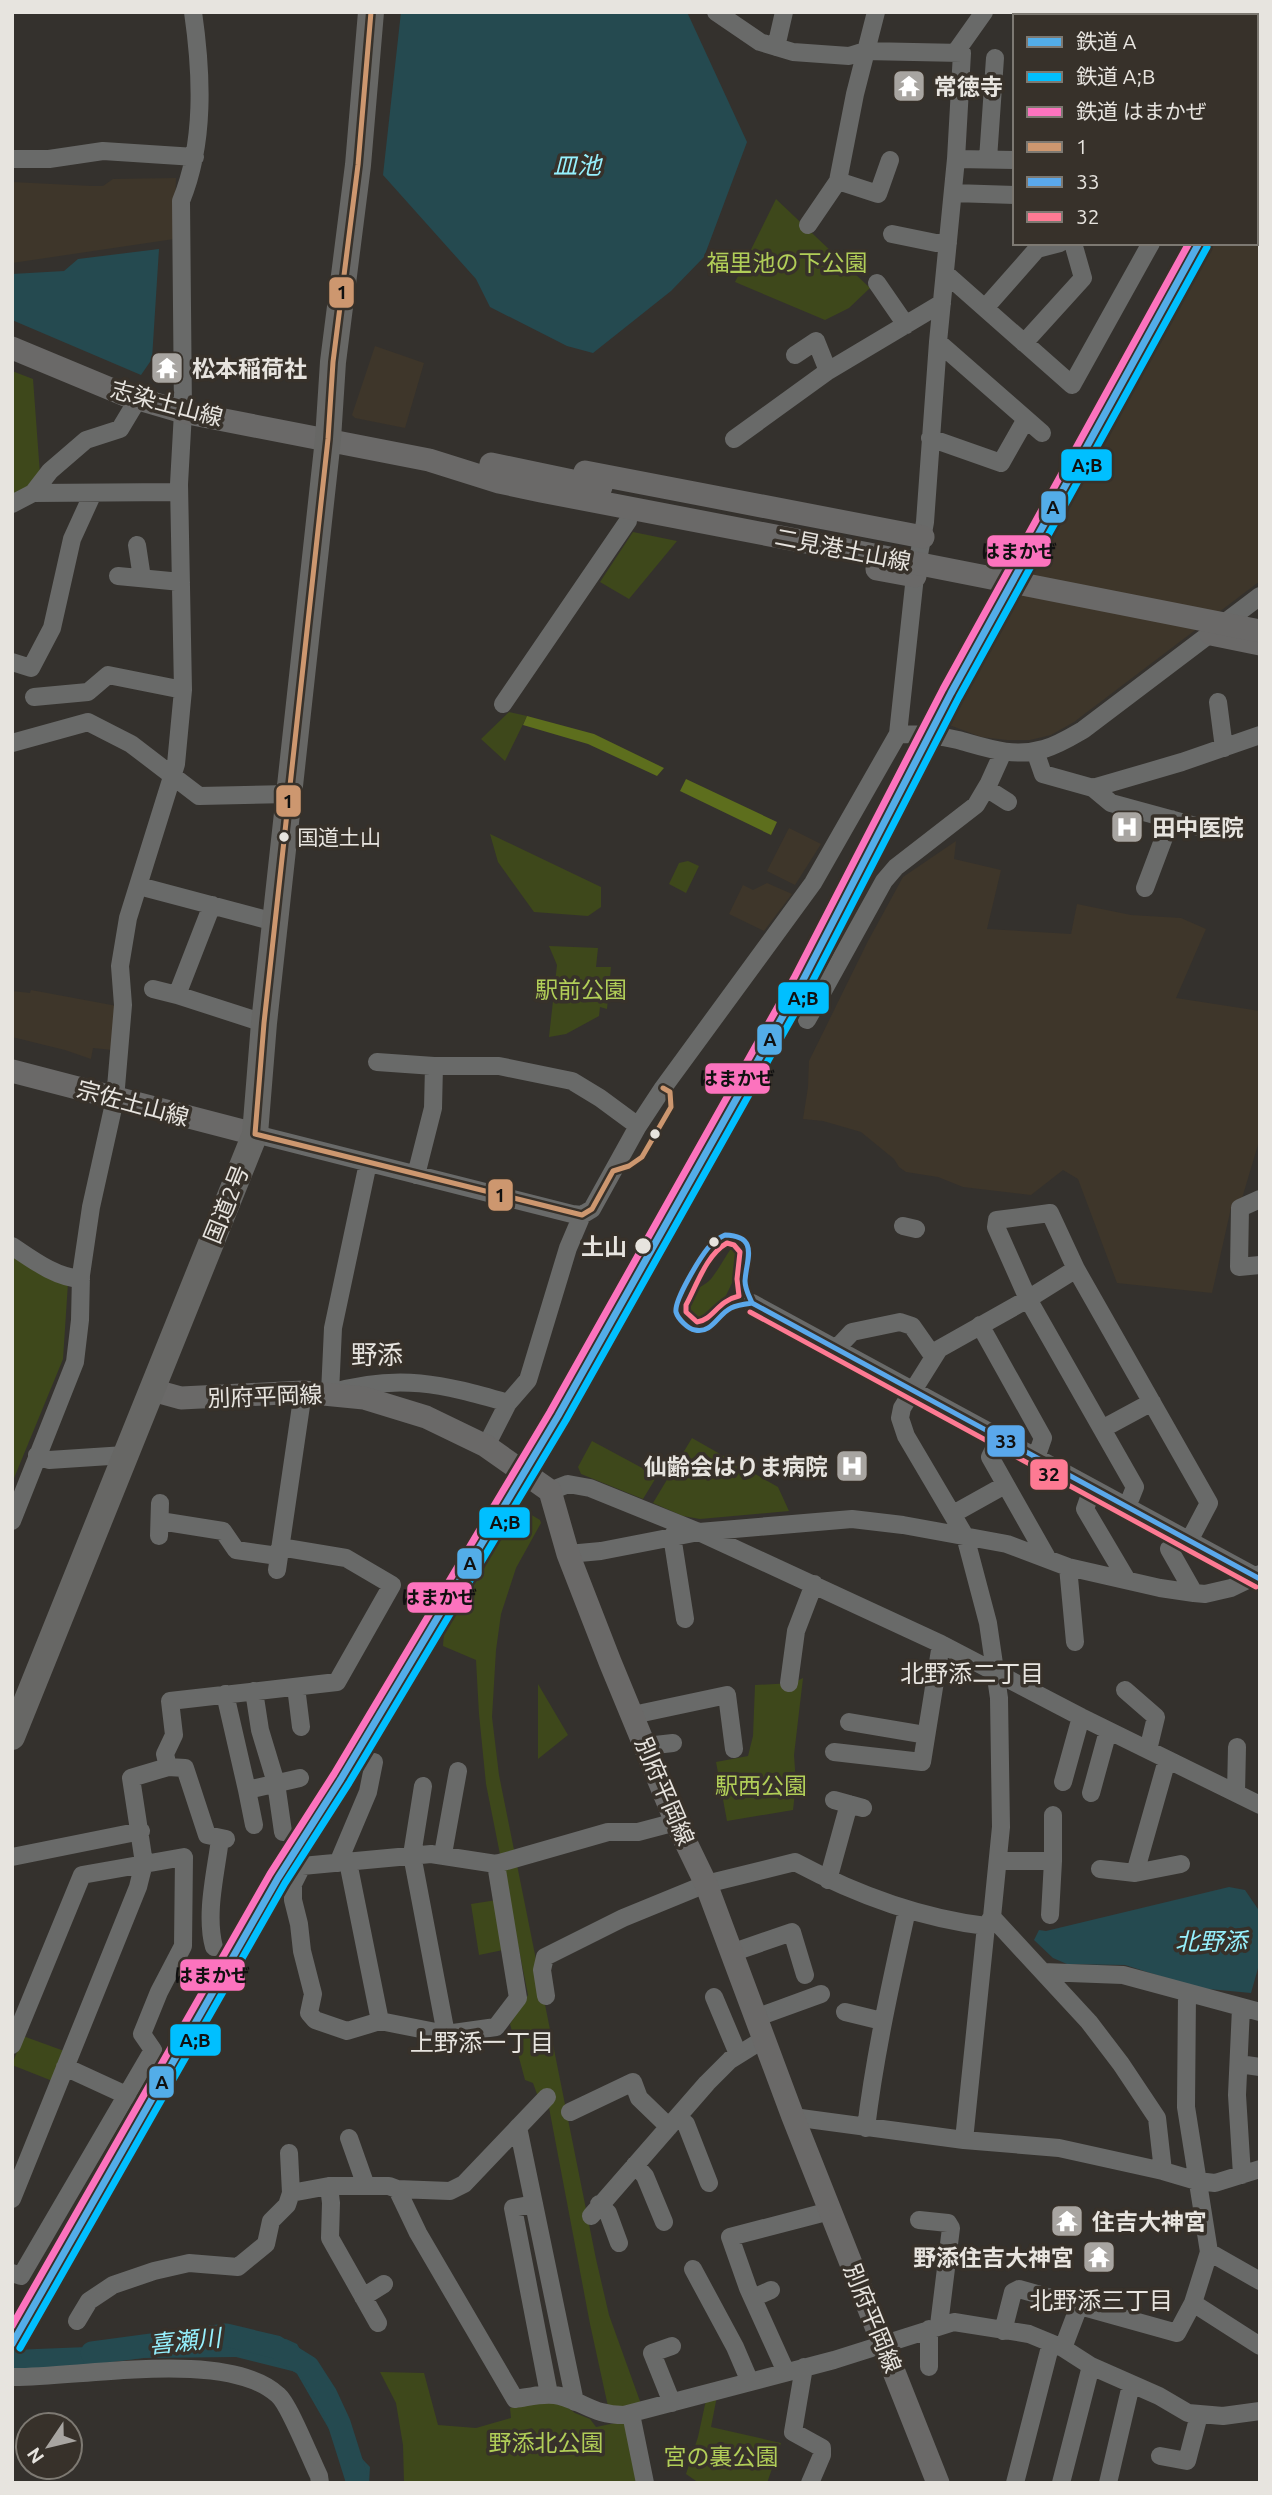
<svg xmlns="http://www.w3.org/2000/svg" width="1272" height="2495" font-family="Ubuntu,'Noto Sans JP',sans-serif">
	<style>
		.built { fill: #3e362a }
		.green { fill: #3e481b }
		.forest { fill: #5d6e1d }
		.water { fill: #254a50 }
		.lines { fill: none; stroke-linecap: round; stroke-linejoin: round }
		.river { stroke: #254a50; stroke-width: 23 }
		.minor { stroke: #696a69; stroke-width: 18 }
		.major { stroke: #6a6968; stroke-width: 23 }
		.highway { stroke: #676765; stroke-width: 26 }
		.major-bridge { stroke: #6a6968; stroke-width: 23 }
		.bus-1-casing { stroke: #37312a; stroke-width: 10 }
		.bus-2-casing { stroke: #37312a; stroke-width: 10 }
		.bus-3-casing { stroke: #37312a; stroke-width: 10 }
		.bus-1 { stroke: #cd976f; stroke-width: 5 }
		.bus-2 { stroke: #5aa8eb; stroke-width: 5 }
		.bus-3 { stroke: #fe7a93; stroke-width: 5 }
		.rail-1-casing { stroke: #37312a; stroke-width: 12 }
		.rail-2-casing { stroke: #37312a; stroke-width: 12 }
		.rail-3-casing { stroke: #37312a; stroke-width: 12 }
		.rail-1 { stroke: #53ade8; stroke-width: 7 }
		.rail-2 { stroke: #00bfff; stroke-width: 7 }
		.rail-3 { stroke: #fc73be; stroke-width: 7 }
		.bus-dot { fill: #e7e4df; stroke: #37312a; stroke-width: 2.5 }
		.labels { text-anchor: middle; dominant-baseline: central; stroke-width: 7; stroke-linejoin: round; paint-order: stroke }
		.bus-label { font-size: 21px; fill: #e7e4df; stroke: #37312a; text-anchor: start }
		.poi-label { font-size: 23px; font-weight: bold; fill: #e7e4df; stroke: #37312a; text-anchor: start }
		.park-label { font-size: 23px; fill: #b1ce58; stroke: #37312a }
		.street-label { font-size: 23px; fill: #e7e4df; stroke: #37312a }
		.stop-label { font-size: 23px; font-weight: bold; fill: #e7e4df; stroke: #37312a; text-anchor: end }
		.water-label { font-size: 24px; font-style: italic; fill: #96f1fe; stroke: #37312a }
		.neighbourhood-label { font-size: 24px; fill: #e7e4df; stroke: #37312a }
		.quarter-label { font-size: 26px; fill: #e7e4df; stroke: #37312a }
		.line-badge { stroke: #37312a; stroke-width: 2.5 }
		.pale-badge-label { font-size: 19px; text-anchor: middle; font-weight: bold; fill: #111 }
	</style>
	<rect width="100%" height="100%" fill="#34312d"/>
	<!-- built -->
	<path class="built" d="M1260,149V581L1074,722L1051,735L1030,740H1007L981,737L944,723L1070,485L1207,243H1256V156Z
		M176,178L174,239L12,263V182L92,186H103L113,179Z
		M375,346L424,363L405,428L355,418L352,415Z
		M789,828L821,844L795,885L767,871Z
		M956,841L954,859L1001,870L987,929L1071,934L1077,904L1131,915L1181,918L1206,929L1176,998L1260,1011V1138L1240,1205L1231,1208L1212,1293L1117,1283L1078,1179L1063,1170L1031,1195L963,1187L938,1177L906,1172L899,1167L894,1159L861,1132L823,1121L803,1119L808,1087L809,1061L868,941L903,877Z
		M767,883L792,894L764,931L729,914L743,885L753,890Z
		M31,990L117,1006L112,1050L93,1048L91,1059L65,1050L12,1037V991L30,993Z"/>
	<!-- green -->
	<path class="green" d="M776,199L870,288L849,308L825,320L735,282Z
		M12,371L33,379L40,474L12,500Z
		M633,532L677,541L629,599L600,582Z
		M509,712L527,716L505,761L481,739Z
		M490,834L601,887V907L588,916L534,912L498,862Z
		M688,861L699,866L686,893L669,884L679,863Z
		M549,946L598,948L596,967H611L607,1009L600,1007L599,1016L566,1034L549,1037L557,965Z
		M734,1249L742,1254L743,1260L721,1306L702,1323L691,1321L683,1312C685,1288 698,1292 711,1279C718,1270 724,1259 730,1250Z
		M12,1254L68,1283L63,1359L12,1483Z
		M692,1438L778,1487L789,1511L700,1519L683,1516L653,1503Z
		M592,1441L657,1476L643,1499L581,1474L578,1467Z
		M520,1508L540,1520L541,1523L516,1568L501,1614L496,1650L492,1717L499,1775L596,2259L609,2315L641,2404L609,2411L590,2324L547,2097H538L533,2083L525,2080L510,2024L528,1995L486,1784L479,1714L476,1660L443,1646L444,1632Z
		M803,1678L794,1755L796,1783L793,1810L727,1821L716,1762L748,1756L753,1736L755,1685L793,1683Z
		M538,1684L568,1735L538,1759Z
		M497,1900L508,1949L479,1955L471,1904Z
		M23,2036L67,2052L55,2082L12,2065Z
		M380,2372L424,2373L438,2425L476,2428L511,2418L510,2408L534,2401L561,2403L575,2413L590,2419L596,2427L630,2420L642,2483H404L403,2445L396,2403Z
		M717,2396L711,2427L781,2443L767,2483H699L686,2474L698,2437L706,2400Z"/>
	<!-- forest -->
	<path class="forest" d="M527,716L594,734L664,768L657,776L588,744L523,725Z
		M686,779L777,822L771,835L680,791Z"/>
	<!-- water -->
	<path class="water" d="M401,12H687L747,142L704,257L671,291L593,353L567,346L490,307L476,279L383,175Z
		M159,249L152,359L141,375L12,320V274L64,271L78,259Z
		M1229,1887L1245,1890L1260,1912V1961L1251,1993L1198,1988L1125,1965L1067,1964L1053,1958L1034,1940L1039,1930L1046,1931Z
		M226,2335L255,2342L286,2339L297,2344L328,2400L344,2440L370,2467L369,2483H363L364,2472L337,2443L296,2372L236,2357L144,2358L23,2372H12V2350L87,2347L118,2350Z"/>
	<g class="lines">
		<!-- river -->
		<path class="river" d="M92,2353L226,2335L276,2347L308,2367L326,2395L339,2423L358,2483"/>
		<!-- minor -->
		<path class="minor" d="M716,12L760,42L793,52L849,56L865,51L962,53L956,159L938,342L925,522L915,576L898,734
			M1103,12L1123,13
			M1042,16V12
			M1084,16V12
			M776,47L784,12
			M955,53L984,12
			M12,159H49L103,151L195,157
			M956,159L1015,160
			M988,159L995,58
			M838,181L878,194L890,160
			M953,193L1015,195
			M808,225L838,181L855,94L876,12
			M892,234L936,243H948
			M945,273L1072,385L1151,243
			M877,283L906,325
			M985,308L1037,249L1060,243
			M938,342L1042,433
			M1024,343L1083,278L1073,243
			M795,355L816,341L828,371L942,303
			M930,438L1001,463L1026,419
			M734,439L828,371
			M33,493L179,492
			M12,504L33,493L50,471L86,440L120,429L138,399
			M137,545L142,578
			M118,576L181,582
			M12,662L31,668L52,628L72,539L93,493
			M34,697L88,692L108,675L183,690
			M1218,702L1224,748
			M503,704L628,521
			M12,743L88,722L131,744L199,796L289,794
			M1035,751L1043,774L1093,788L1111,803L1210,830L1233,831
			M986,788L1008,802
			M1093,788L1182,762L1260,735
			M139,886L275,922
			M1145,888L1171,819
			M212,905L177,995L264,1023
			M153,989L177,995
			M807,1020L884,881L896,867L976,805L989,783L1003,752
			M377,1062L434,1066H499L572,1081L600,1098L638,1126
			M255,1134L572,1214L582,1215L592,1209L638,1126L663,1088L813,883L898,734C918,734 938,735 958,740C987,748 1013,758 1044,749C1058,745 1071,737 1083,730L1260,596
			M368,1163L333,1328L330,1393C399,1373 442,1384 508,1403
			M416,1175L433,1108L434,1066
			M1260,1199L1240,1208L1239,1267L1260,1265
			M903,1226L916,1229
			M12,1246C33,1260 55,1277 81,1279
			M1076,1269L1050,1213L997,1220L996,1227L1028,1299L1135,1487L1127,1507
			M752,1303L1260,1579
			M980,1325L1043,1438L1036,1458
			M836,1349L852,1332L900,1322L912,1326L933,1356
			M1102,1429L1152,1402
			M999,1439L990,1457L1046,1556
			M486,1446L508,1403L528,1380L568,1248L582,1215
			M37,1455L49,1460L125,1455
			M1092,1489L1085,1509L1127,1580
			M550,1491L568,1484L590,1488L699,1532L941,1644L1081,1717L1260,1805
			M953,1514L1005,1485
			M12,1521L75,1362L80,1320L81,1275L91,1207L115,1099L123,1005L120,966L128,918L176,764L183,690L179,484L183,412L181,201C205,143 202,74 193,12
			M160,1521L223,1531L236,1550L278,1556
			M159,1536L160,1503
			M672,1536L685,1619
			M1169,1549L1194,1593
			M568,1554L601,1551L699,1532L852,1519L903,1525L1007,1544L1068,1567L1160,1588L1194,1593L1205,1594L1231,1588L1260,1574
			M1068,1567L1075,1642
			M277,1570L303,1392
			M789,1683L796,1631L814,1584
			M296,1687L301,1727
			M1125,1690L1156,1717L1148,1750
			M254,1691L260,1730L276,1783L283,1832
			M225,1694L247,1790L300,1778
			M633,1715L727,1695L734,1749
			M849,1722L926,1735
			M646,1746L673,1743
			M834,1752L922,1762L941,1644
			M168,1767L185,1768L207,1835L226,1839
			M1063,1782L1081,1717
			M423,1786L412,1855L446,2034
			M247,1790L254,1825
			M1091,1793L1108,1731
			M1236,1793L1237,1747
			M834,1800L863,1808
			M443,1854L458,1771
			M12,1857L141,1831
			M998,1861H1053L1050,1915
			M1053,1861V1815
			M348,1862L380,2021
			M338,1863L368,1792L374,1762
			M496,1864L518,1998L496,2027L446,2034L380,2021L347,2031L315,2020L309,2013L313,1994L302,1951L299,1924L293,1900V1884L302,1866L431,1854L496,1864L608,1832H638L676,1822
			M1100,1869L1135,1873L1181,1864
			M1135,1873L1167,1760
			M828,1880L849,1804
			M992,1917L1089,2022L1121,2064L1157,2118L1163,2171
			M214,1947C205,1914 216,1872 220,1839
			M731,1953L792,1932L805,1975
			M1043,1972L1123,1975L1260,2012
			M546,1996L542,1970L545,1957L623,1918L706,1884L795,1862C855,1894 919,1918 986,1926L992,1917L1001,1827L999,1698L988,1623L965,1536L906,1436L900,1418L902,1408L939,1349L1028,1299L1076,1269L1209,1503L1189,1541
			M714,1997L738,2054
			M1241,2008L1237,2095L1242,2175
			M845,2012L882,2021
			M755,2018L821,1994
			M12,2045L82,1875L184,1857L183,1946L159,1992L142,2034L153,2050L21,2276L12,2273
			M1239,2064L1260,2067
			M65,2067L128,2096
			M547,2097L464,2184L450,2191L397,2189L418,2233L515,2399C530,2397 546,2392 560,2396C586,2403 594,2415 624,2415L834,2360L954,2322L1029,2334L1063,2348L1091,2366L1159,2396L1188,2413L1223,2416L1260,2411
			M570,2112L633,2082L639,2098L669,2127
			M678,2117L686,2124L709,2183
			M793,2117L964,2140L1059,2148L1163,2171L1197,2181L1215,2183L1260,2169
			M518,2127L575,2402
			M866,2128C875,2054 891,1982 907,1910
			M349,2138L366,2186
			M964,2140L986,1926
			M289,2153L291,2193
			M635,2165L645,2176L664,2222
			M329,2186L331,2203L330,2238L378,2323
			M12,2199L138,1887L144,1863L131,1778L168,1767L165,1754L174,1735L170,1701L337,1682L392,1585L346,1558L280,1547
			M534,2204L513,2208L549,2394
			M599,2204L608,2213L619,2243
			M591,2216L707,2083L730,2060L764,2039
			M919,2220L948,2223L951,2228L939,2325
			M1209,2252L1260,2281
			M693,2269L735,2347L750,2382
			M363,2297L384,2284
			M753,2298L771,2290
			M1193,2303L1260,2346
			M77,2321L89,2301L113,2285L154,2271L189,2263L238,2267L266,2244L271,2221L287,2205L291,2193L329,2186H389L397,2189
			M929,2329V2367
			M1003,2331L1013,2292L1019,2289L1177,2333L1193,2303L1209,2252L1186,2107L1187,1994
			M672,2346L652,2353L672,2403
			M1063,2348L1079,2306
			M804,2367L793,2432L822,2448V2455L810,2483
			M786,2372L748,2288L730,2237L830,2211
			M12,2377C79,2378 227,2348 278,2395C289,2404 311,2460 319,2476L320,2483
			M631,2414L645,2483
			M1160,2456L1187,2461L1199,2415
			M1015,2483L1051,2343
			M1061,2483L1091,2366
			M1108,2483L1131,2385"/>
		<!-- major -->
		<path class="major" d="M12,348L125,395L183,412L429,460L499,482L541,491L900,560
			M491,464L601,487
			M585,472L923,537
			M877,569L915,576
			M1211,634L1260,644
			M12,1071L255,1134
			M152,1390L181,1398L303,1392L364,1398L426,1417L486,1446L550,1491L568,1554L610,1662L676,1822L706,1884L793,2117L938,2483"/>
		<!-- highway -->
		<path class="highway" d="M12,1737L255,1134L264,1023L328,439L333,362L358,165L371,12"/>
		<!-- major-bridge -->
		<path class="major-bridge" d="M900,560L1260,631"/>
		<defs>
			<path id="bus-1" d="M255,1134L264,1023L328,439L333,362L358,165L371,12
				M255,1134L582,1215L592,1209L613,1171L629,1166L642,1157L671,1107L670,1092L663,1088"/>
			<path id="bus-2" d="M725,1235C760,1236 746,1260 745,1281C745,1289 749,1296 752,1303C745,1304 737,1305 731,1308C718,1314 712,1334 695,1330C688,1329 678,1319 676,1312C674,1300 700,1258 708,1248C713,1242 718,1238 725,1235Z
				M752,1303L1260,1579"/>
			<path id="bus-3" d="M727,1243L734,1245L740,1252L737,1279L739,1296C717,1301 713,1320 697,1322L686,1312V1305C697,1285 706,1255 727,1243Z
				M750,1312L1256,1587"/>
		</defs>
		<!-- bus-1 casing -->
		<use href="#bus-1" class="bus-1-casing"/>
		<!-- bus-2 casing -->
		<use href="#bus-2" class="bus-2-casing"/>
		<!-- bus-3 casing -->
		<use href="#bus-3" class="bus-3-casing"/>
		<!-- bus-1 -->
		<use href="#bus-1" class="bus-1"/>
		<!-- bus-2 -->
		<use href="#bus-2" class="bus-2"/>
		<!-- bus-3 -->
		<use href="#bus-3" class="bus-3"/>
		<defs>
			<path id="rail-1" d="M12,2344L278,1878L341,1779L558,1416L802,982L951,693L1199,243"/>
			<path id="rail-2" d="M20,2348L285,1883L349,1783L566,1420L810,986L959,697L1207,247"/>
			<path id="rail-3" d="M12,2326L270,1874L334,1774L550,1412L794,978L943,689L1189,243"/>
		</defs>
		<!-- rail-1 casing -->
		<use href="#rail-1" class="rail-1-casing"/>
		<!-- rail-2 casing -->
		<use href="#rail-2" class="rail-2-casing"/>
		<!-- rail-3 casing -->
		<use href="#rail-3" class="rail-3-casing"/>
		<!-- rail-1 -->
		<use href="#rail-1" class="rail-1"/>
		<!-- rail-2 -->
		<use href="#rail-2" class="rail-2"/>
		<!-- rail-3 -->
		<use href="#rail-3" class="rail-3"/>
	</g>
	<!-- icons -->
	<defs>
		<symbol id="temple-square" viewBox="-11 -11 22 22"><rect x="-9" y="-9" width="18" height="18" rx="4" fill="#a8a5a1" stroke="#37312a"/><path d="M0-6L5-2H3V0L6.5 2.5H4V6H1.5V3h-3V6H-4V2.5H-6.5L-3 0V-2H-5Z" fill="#fff"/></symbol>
		<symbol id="hospital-square" viewBox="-11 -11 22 22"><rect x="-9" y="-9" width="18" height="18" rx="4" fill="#a8a5a1" stroke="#37312a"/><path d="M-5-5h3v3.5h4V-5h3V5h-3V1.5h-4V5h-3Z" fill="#fff"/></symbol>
	</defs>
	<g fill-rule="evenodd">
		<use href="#temple-square" x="890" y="67" width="38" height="38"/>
		<use href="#temple-square" x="148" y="349" width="38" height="38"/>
		<use href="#hospital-square" x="1108" y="808" width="38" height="38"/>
		<use href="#hospital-square" x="833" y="1447" width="38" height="38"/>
		<use href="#temple-square" x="1048" y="2202" width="38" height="38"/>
		<use href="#temple-square" x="1080" y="2238" width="38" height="38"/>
	</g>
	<!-- markers -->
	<g class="bus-dot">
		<circle cx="284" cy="837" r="6"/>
		<circle cx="655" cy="1134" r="6"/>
		<circle cx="714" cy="1242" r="6"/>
		<circle cx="643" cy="1246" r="9"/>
	</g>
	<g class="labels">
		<!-- bus labels -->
		<g class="bus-label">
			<text x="297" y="837">国道土山</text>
		</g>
		<!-- poi labels -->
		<g class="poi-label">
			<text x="934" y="86">常徳寺</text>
			<text x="192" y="368">松本稲荷社</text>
			<text x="1152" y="827">田中医院</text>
			<text x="828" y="1466" text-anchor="end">仙齢会はりま病院</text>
			<text x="1092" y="2221">住吉大神宮</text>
			<text x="1074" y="2257" text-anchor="end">野添住吉大神宮</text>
		</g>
		<!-- park labels -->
		<g class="park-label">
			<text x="787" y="262">福里池の下公園</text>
			<text x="581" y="989">駅前公園</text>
			<text x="761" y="1785">駅西公園</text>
			<text x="546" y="2442">野添北公園</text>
			<text x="721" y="2456">宮の裏公園</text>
		</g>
		<!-- street labels -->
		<g class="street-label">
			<text transform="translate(167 403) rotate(15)">志染土山線</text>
			<text transform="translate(843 549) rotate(11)">二見港土山線</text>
			<text transform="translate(133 1103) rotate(15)">宗佐土山線</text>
			<text transform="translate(226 1204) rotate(-68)">国道2号</text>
			<text transform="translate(265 1396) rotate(-2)">別府平岡線</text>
			<text transform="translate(665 1791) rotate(67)">別府平岡線</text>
			<text transform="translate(873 2318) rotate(68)">別府平岡線</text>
		</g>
		<!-- stop labels -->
		<g class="stop-label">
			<text x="627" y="1246">土山</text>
		</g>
		<!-- water labels -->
		<g class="water-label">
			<text x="577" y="165">皿池</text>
			<text x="1211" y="1941">北野添</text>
			<text transform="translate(185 2341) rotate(-6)">喜瀬川</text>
		</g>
		<!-- neighbourhood labels -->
		<g class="neighbourhood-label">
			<text x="972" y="1673">北野添二丁目</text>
			<text x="482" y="2042">上野添一丁目</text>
			<text x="1101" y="2300">北野添三丁目</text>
		</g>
		<!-- quarter labels -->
		<g class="quarter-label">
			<text x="377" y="1354">野添</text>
		</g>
	</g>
	<g class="line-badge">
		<rect x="328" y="276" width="27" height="33" rx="7" fill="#cd976f"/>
		<rect x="1060" y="448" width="53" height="34" rx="7" fill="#00bfff"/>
		<rect x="1040" y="490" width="27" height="34" rx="7" fill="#53ade8"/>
		<rect x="986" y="534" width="66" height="34" rx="7" fill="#fc73be"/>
		<rect x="275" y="784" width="27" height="34" rx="7" fill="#cd976f"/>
		<rect x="777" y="981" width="53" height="34" rx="7" fill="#00bfff"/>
		<rect x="756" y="1023" width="27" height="33" rx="7" fill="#53ade8"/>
		<rect x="704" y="1062" width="67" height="33" rx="7" fill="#fc73be"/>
		<rect x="487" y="1178" width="27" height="34" rx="7" fill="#cd976f"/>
		<rect x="986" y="1424" width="40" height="34" rx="7" fill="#5aa8eb"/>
		<rect x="1029" y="1458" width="40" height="33" rx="7" fill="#fe7a93"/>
		<rect x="478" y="1506" width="53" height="33" rx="7" fill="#00bfff"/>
		<rect x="456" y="1547" width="27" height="33" rx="7" fill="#53ade8"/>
		<rect x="406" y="1581" width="67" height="33" rx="7" fill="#fc73be"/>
		<rect x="179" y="1958" width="67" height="34" rx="7" fill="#fc73be"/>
		<rect x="169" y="2023" width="53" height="34" rx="7" fill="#00bfff"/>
		<rect x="148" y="2065" width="27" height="34" rx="7" fill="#53ade8"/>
	</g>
	<g class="pale-badge-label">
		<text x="342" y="299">1</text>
		<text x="1087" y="472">A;B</text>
		<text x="1053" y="514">A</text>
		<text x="1019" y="558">はまかぜ</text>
		<text x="288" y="808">1</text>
		<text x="803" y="1005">A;B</text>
		<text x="770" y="1046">A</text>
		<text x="737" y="1085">はまかぜ</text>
		<text x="500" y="1202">1</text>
		<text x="1006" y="1448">33</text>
		<text x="1049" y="1481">32</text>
		<text x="505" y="1529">A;B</text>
		<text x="470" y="1570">A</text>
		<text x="439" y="1604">はまかぜ</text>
		<text x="212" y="1982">はまかぜ</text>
		<text x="195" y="2047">A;B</text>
		<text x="162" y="2089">A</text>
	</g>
	<!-- border -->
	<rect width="1272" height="2495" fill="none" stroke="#e7e4df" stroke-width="28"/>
	<!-- legend -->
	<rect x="1013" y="14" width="245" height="231" fill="#37312a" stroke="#7d7972" stroke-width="2"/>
	<rect x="1027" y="37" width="35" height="10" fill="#53ade8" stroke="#7d7972" stroke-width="2"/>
	<text x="1076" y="49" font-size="21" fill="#e7e4df">鉄道 A</text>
	<rect x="1027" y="72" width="35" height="10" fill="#00bfff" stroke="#7d7972" stroke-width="2"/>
	<text x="1076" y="84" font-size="21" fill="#e7e4df">鉄道 A;B</text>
	<rect x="1027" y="107" width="35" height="10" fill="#fc73be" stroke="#7d7972" stroke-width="2"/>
	<text x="1076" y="119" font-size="21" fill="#e7e4df">鉄道 はまかぜ</text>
	<rect x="1027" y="142" width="35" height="10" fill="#cd976f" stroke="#7d7972" stroke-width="2"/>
	<text x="1076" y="154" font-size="21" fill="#e7e4df">1</text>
	<rect x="1027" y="177" width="35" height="10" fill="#5aa8eb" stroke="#7d7972" stroke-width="2"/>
	<text x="1076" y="189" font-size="21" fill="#e7e4df">33</text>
	<rect x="1027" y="212" width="35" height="10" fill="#fe7a93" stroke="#7d7972" stroke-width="2"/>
	<text x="1076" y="224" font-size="21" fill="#e7e4df">32</text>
	<!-- north arrow -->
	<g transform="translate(49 2446) rotate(235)"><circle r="33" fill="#37312a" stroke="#7d7972" stroke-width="2"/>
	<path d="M0-5L12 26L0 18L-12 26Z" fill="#a8a5a1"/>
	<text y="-10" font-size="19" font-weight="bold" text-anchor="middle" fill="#e7e4df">N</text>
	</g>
</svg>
